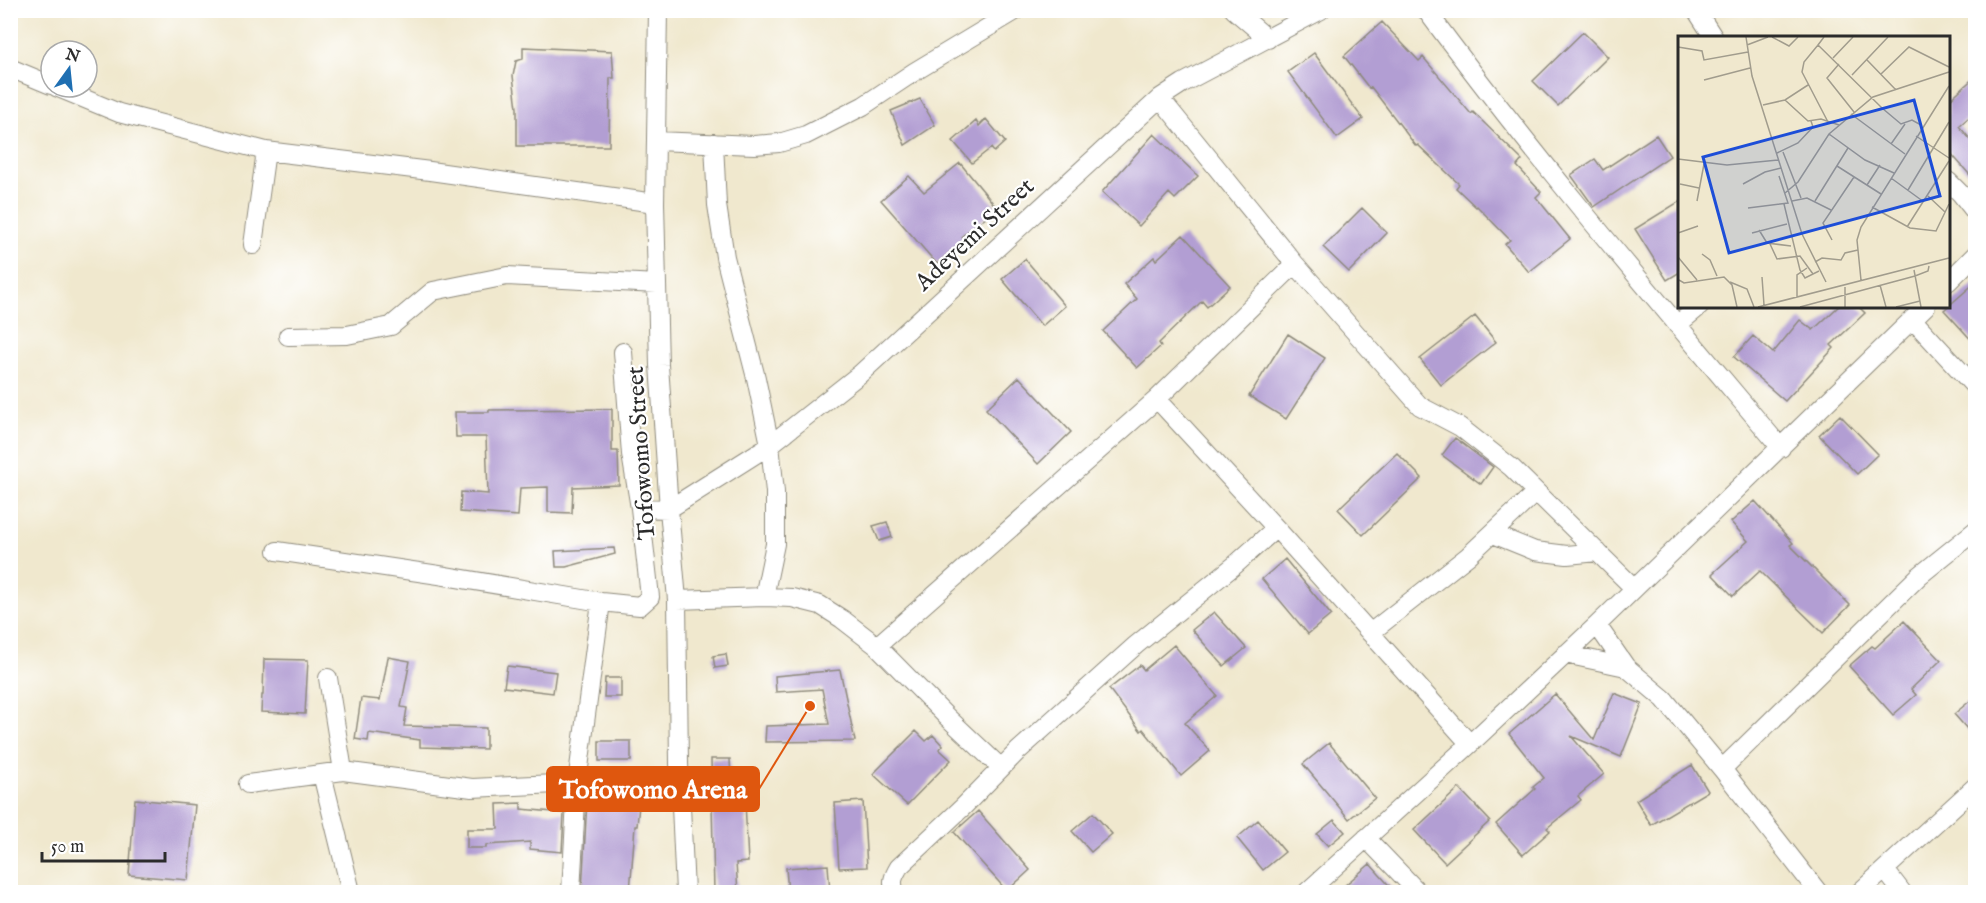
<svg xmlns="http://www.w3.org/2000/svg" width="1986" height="903" font-family="'IM FELL English',serif">
	<style>
		.building { fill: #b29ed3 }
		.lines { fill: none; stroke-linecap: round; stroke-linejoin: round }
		.minor-casing { stroke: #8e8a7c; stroke-width: 20 }
		.minor { stroke: #fff; stroke-width: 18 }
		.labels { text-anchor: middle; dominant-baseline: central; stroke-width: 4.5; stroke-linejoin: round; paint-order: stroke }
		.street-label { font-size: 24px; fill: #2b2b2b; stroke: #fff }
		.inset-road { fill: none; stroke: #a19c8d; stroke-width: 1.5 }
		.view { fill: #1d4ed8; fill-opacity: 0.15; stroke: #1d4ed8; stroke-width: 3 }
		.inset-edge { fill: none; stroke: #2b2b2b; stroke-width: 3 }
		.leader { fill: none; stroke: #df570e; stroke-width: 2 }
		.callout-dot { fill: #df570e; stroke: #fff; stroke-width: 2 }
		.callout { fill: #df570e; stroke: #df570e; stroke-width: 2 }
		.callout-label { font-size: 26px; text-anchor: middle; font-weight: bold; fill: #fff }
	</style>
	<rect width="100%" height="100%" fill="#fff"/>
	<filter id="ink" filterUnits="userSpaceOnUse"><feTurbulence type="fractalNoise" baseFrequency=".0167" numOctaves="2"/><feDisplacementMap in="SourceGraphic" scale="12" xChannelSelector="R" yChannelSelector="G"/><feConvolveMatrix kernelMatrix="1 2 1 2 8 2 1 2 1" color-interpolation-filters="sRGB"/></filter>
	<filter id="wash" filterUnits="userSpaceOnUse"><feTurbulence type="fractalNoise" baseFrequency=".008" numOctaves="4" result="noise"/><feDisplacementMap in="SourceGraphic" scale="24" xChannelSelector="R" yChannelSelector="G"/><feGaussianBlur stdDeviation="1.35" result="paint"/><feColorMatrix in="noise" values="0 0 0 0 0 0 0 0 0 0 0 0 0 0 0 0 0 1.4 0 .05"/><feComposite in="paint" operator="in"/></filter>
	<g filter="url(#wash)">
		<rect width="100%" height="100%" fill="#f0e8ce"/>
		<g id="blocks">
			<!-- building -->
			<path class="building" d="M1382,22L1419,61L1423,57L1471,114L1473,112L1522,160L1517,166L1541,192L1536,197L1570,239L1529,272L1505,244L1510,240L1477,206L1476,207L1456,188L1459,184L1418,145L1416,146L1371,87L1369,88L1344,56Z
				M1583,32L1608,57L1558,106L1533,81Z
				M523,47L612,51L614,78H610L609,146H517V108L513,76L516,61L523,59Z
				M1314,53L1363,119L1337,138L1288,72Z
				M1976,76V111L1959,126L1976,146V182L1948,150V101Z
				M920,99L935,125L905,145L891,111Z
				M986,119L1005,142L994,152L991,148L972,163L953,141L976,121L979,126Z
				M1154,134L1198,176L1175,199L1169,193L1139,226L1102,192Z
				M1656,135L1670,156L1594,207L1571,175L1595,159L1603,170Z
				M960,163L997,208L962,236L965,239L937,264L881,200L909,176L924,192Z
				M1680,201V272L1667,280L1635,229Z
				M1362,208L1387,233L1349,272L1323,247Z
				M1183,235L1230,286L1207,307L1202,301L1159,343L1161,346L1137,368L1103,331L1137,299L1124,284L1154,257L1156,260Z
				M1025,259L1065,306L1042,326L1002,279Z
				M1976,282V345L1944,310Z
				M1839,306H1858L1865,313L1831,345L1834,348L1785,401L1734,357L1753,336L1773,353L1800,320L1813,330Z
				M1475,316L1496,342L1441,385L1420,359Z
				M1288,334L1325,358L1286,419L1249,396Z
				M1019,377L1071,432L1038,464L986,409Z
				M612,409V451H618L619,485L573,487L572,513L548,512V487L520,488L518,516L460,512L461,492L488,494L486,437H456L455,412H489V410Z
				M1840,415L1878,454L1857,474L1819,435Z
				M1455,438L1493,467L1481,484L1442,455Z
				M1397,453L1422,478L1363,535L1338,509Z
				M1755,501L1793,543L1790,545L1850,605L1823,633L1760,571L1733,596L1712,574L1748,541L1731,522Z
				M887,522L892,537L879,541L873,526Z
				M614,548L615,554L566,567H556L555,551Z
				M1285,559L1331,615L1308,634L1262,579Z
				M1214,612L1246,648L1224,666L1192,630Z
				M1904,621L1941,660L1911,689L1916,695L1893,715L1849,666L1872,646L1875,648Z
				M1174,645L1217,696L1185,723L1210,751L1181,776L1143,729L1141,731L1109,689L1140,665L1144,670Z
				M726,654L728,666L715,668L713,656Z
				M388,657L410,661L401,707L407,708L404,726L486,728V749L420,747V740L369,733L368,741L355,739L361,698L380,700Z
				M264,659L308,660L305,714L261,712L262,695H263Z
				M507,666L556,672L553,693L504,687Z
				M840,670L855,741L765,742L766,726L829,724L822,689L776,692L775,676Z
				M605,678H621V697H604Z
				M1614,693L1642,704L1621,757L1571,736L1604,774L1578,796L1581,800L1547,828L1550,831L1523,855L1496,824L1535,789L1533,787L1544,778L1509,734L1555,694L1594,740Z
				M1976,696V739L1954,714Z
				M916,731L926,741L933,735L943,746L939,749L951,760L907,805L873,774Z
				M599,741H631V761H599Z
				M1329,743L1375,798L1349,819L1303,764Z
				M711,759H730L732,801H745L748,862L736,863L738,892H714Z
				M1692,765L1708,791L1651,825L1636,800Z
				M1459,788L1490,821L1445,863L1414,830Z
				M135,799L195,805L188,880L129,875Z
				M587,801L639,805L637,826H635L630,892H582Z
				M863,801L867,867L839,868L835,803Z
				M521,803V809L564,813L562,852L530,849V842L486,845V848H467V829H498L497,804Z
				M978,811L1030,870L1007,891L954,832Z
				M1093,813L1112,834L1091,852L1072,831Z
				M1258,820L1285,852L1263,870L1237,838Z
				M1334,820L1345,832L1328,846L1317,834Z
				M1370,864L1395,892H1337Z
				M828,865L830,892H788L786,868Z"/>
		</g>
	</g>
	<g filter="url(#ink)">
		<use href="#blocks" fill-opacity="0" stroke="#8e8a7c" stroke-width="1.5"/>
		<g class="lines">
			<defs>
				<path id="minor" d="M658,10L655,203L659,365L669,509L677,600L679,763L685,892
					M1234,10L1268,39
					M1426,10C1538,162 1660,304 1781,448
					M1696,10L1714,38
					M10,68L51,85
					M56,87L119,113L266,151L430,171L655,203
					M1160,98L1295,264L1420,406L1460,427L1512,468L1634,588
					M656,141L754,145L779,143L806,135L863,106L914,72L1017,10
					M714,143L717,205L725,257L756,378L770,445L775,492V544L764,597
					M1948,181L1961,194L1976,213
					M253,245L266,151
					M1948,282L1976,254
					M1913,320L1976,388
					M1677,325L1700,306
					M288,336L347,335L391,326L433,291L507,276L657,284
					M1157,399L1276,528L1470,744
					M640,508L669,509L770,445L860,374L1160,98L1183,83L1321,10
					M1493,534L1535,551L1567,555L1598,552
					M277,551L439,575L601,602L640,606L650,597L640,508L631,454L623,352
					M677,600L764,597L792,598L820,605L842,619L877,646L946,716L1000,767
					M1597,625L1626,667L1664,699L1722,769L1818,892
					M1370,633L1468,556L1536,492
					M877,646L1157,399L1295,264
					M1565,654L1626,667
					M328,678L343,771
					M1722,769L1919,576L1976,530
					M322,774L351,892
					M248,784L343,771L472,788L577,783
					M1366,838L1418,892
					M1885,870L1902,892
					M571,892L577,783L601,602
					M895,892C891,882 893,877 899,867L963,807L1018,751L1136,645L1235,565L1276,528
					M1307,892L1470,744L1597,625L1926,306
					M1860,892L1976,786"/>
			</defs>
			<!-- minor casing -->
			<use href="#minor" class="minor-casing"/>
			<!-- minor -->
			<use href="#minor" class="minor"/>
		</g>
	</g>
	<g class="labels">
		<!-- street labels -->
		<g class="street-label">
			<text transform="translate(975 235) rotate(-43)">Adeyemi Street</text>
			<text transform="translate(642 453) rotate(-94)">Tofowomo Street</text>
		</g>
	</g>
	<!-- overview -->
	<g transform="translate(1678 36)">
		<rect width="272" height="272" fill="#f0e8ce"/>
		<path class="inset-road" d="M68,1L74,40L124,198L148,246M94,1L111,10L120,1M146,1L140,9L204,72L223,88L234,84L243,89M69,9L90,1M140,9L126,26L124,36L150,86M0,11L24,15L26,24L70,16M155,22L175,1M189,24L218,54M161,28L149,42L176,76M203,38L231,11L271,31M174,39L210,1M26,44L72,32M107,64L130,85L143,83L161,89M85,69L107,64L130,49M173,78L227,118M151,98L187,124L216,137M238,100L271,122M213,108L227,88M105,116L123,162M99,117L120,107L135,91L133,85M0,123L49,129L100,124M159,130L203,158M213,142L246,166M2,148L21,152M65,148L87,136L103,132M189,149L202,129M230,154L271,86M107,157L120,146L151,98L195,61L271,36M250,160L267,176M19,165L26,128M114,165L129,162L153,174M137,165L170,112M106,168L122,234L127,242L141,235M194,171L232,192L258,195L271,168M70,172L110,167L101,140M229,191L271,125M81,194L89,207L113,210M0,197L20,190M74,197L109,188M154,204L145,187L176,141M92,208L99,223L122,220L135,238M24,218L32,224L39,240M0,221L19,244M137,226L144,222L163,224L167,217L180,214M236,234L243,271M84,241L86,269M1,244L6,247L46,241L54,249L59,271M183,244L179,204L183,191L271,50M52,246L69,253L76,271M202,249L208,271M119,261V239L129,232M80,271L271,222M122,271L237,240L250,235L251,230M167,271V251M218,271L242,265"/>
		<path class="view" d="M236,64L262,160L51,217L25,121Z"/>
		<rect width="272" height="272" class="inset-edge"/>
	</g>
	<!-- callouts -->
	<path class="leader" d="M810 706L759 789"/>
	<circle class="callout-dot" cx="810" cy="706" r="6"/>
	<rect class="callout" x="547" y="767" width="212" height="44" rx="6"/>
	<g class="callout-label">
		<text x="653" y="798">Tofowomo Arena</text>
	</g>
	<!-- margin -->
	<rect width="1986" height="903" fill="none" stroke="#fff" stroke-width="36"/>
	<!-- north arrow -->
	<g transform="translate(69 69) rotate(15)"><circle r="28" fill="#ffffff" stroke="#aaaaaa" stroke-width="1.5"/>
	<path d="M0-4.5L10 22L0 15L-10 22Z" fill="#1f6fb2"/>
	<text y="-9" font-size="16" font-weight="bold" text-anchor="middle" fill="#2b2b2b">N</text>
	</g>
	<!-- scale -->
	<path d="M42 852v9h123v-9" fill="none" stroke="#2b2b2b" stroke-width="3"/>
	<text x="51" y="852" font-size="18" fill="#2b2b2b" stroke="#ffffff" stroke-width="4.5" paint-order="stroke">50 m</text>
</svg>
